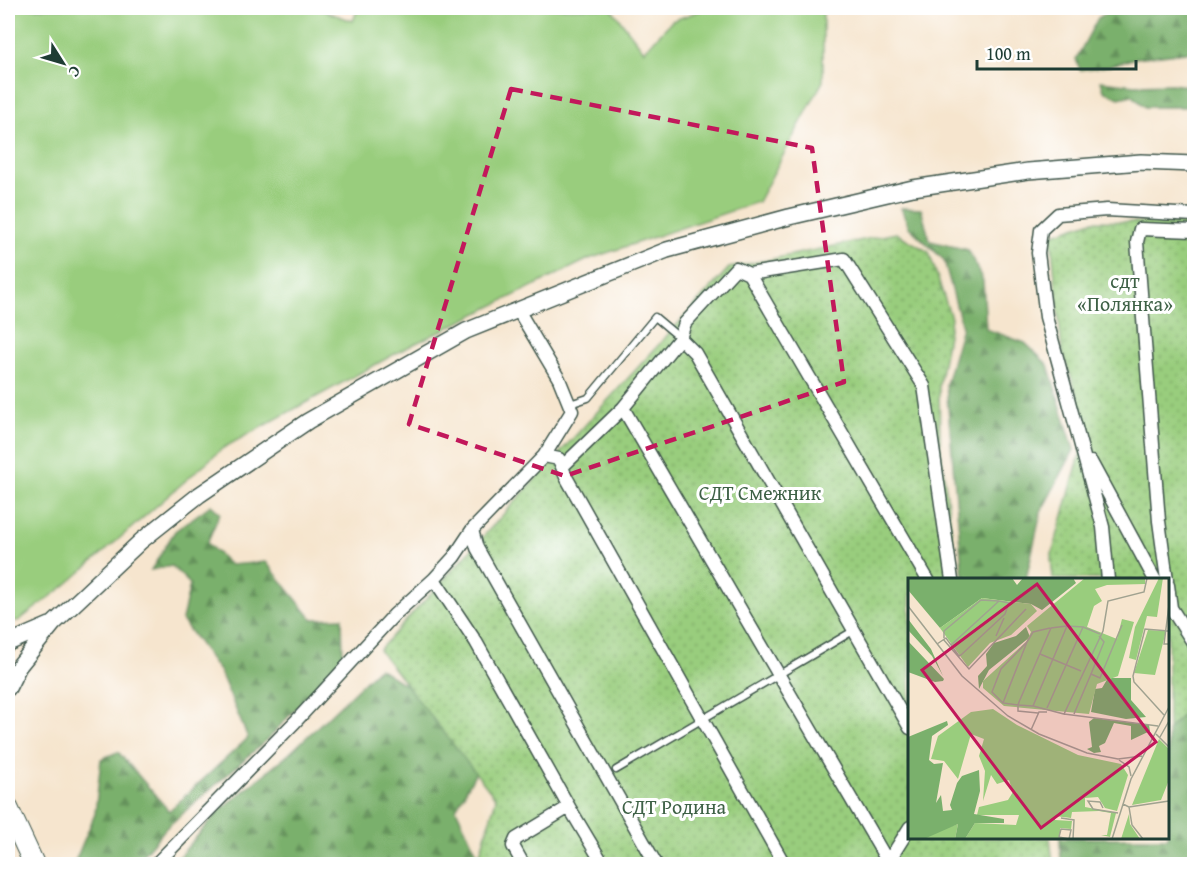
<svg xmlns="http://www.w3.org/2000/svg" width="1202" height="872" font-family="'Gentium Book Plus',serif">
	<style>
		.grass { fill: #99cd7d; stroke: #5c8558; stroke-width: 1.5 }
		.forest { fill: url(#forest-firs); stroke: #4c7650; stroke-width: 1.5 }
		.garden { fill: url(#garden-dots); stroke: #5c8558; stroke-width: 1.5 }
		.lines { fill: none; stroke-linecap: round; stroke-linejoin: round }
		.service-casing { stroke: #3f564b; stroke-width: 9 }
		.minor-casing { stroke: #3f564b; stroke-width: 15 }
		.tertiary-casing { stroke: #3f564b; stroke-width: 18 }
		.trunk-casing { stroke: #3f564b; stroke-width: 22 }
		.service { stroke: #fff; stroke-width: 6 }
		.minor { stroke: #fff; stroke-width: 12 }
		.tertiary { stroke: #fff; stroke-width: 15 }
		.trunk { stroke: #fff; stroke-width: 20 }
		.marked { fill: none; stroke: #c2185b; stroke-width: 4.5; stroke-dasharray: 12 8; stroke-linejoin: round }
		.labels { text-anchor: middle; dominant-baseline: central; stroke-width: 6; stroke-linejoin: round; paint-order: stroke }
		.park-label { font-size: 20px; fill: #3e6146; stroke: #fff }
		.inset-road { fill: none; stroke: #a0a290; stroke-width: 1.5 }
		.view { fill: #c2185b; fill-opacity: 0.15; stroke: #c2185b; stroke-width: 3 }
		.inset-edge { fill: none; stroke: #1f3d34; stroke-width: 3 }
	</style>
	<defs>
		<pattern id="forest-firs" width="22" height="20" patternUnits="userSpaceOnUse" patternTransform="scale(1.5)"><rect width="22" height="20" fill="#7ab06c"/><path d="M5 1l3.5 6h-7zM16 11l3.5 6h-7z" fill="#63905a"/></pattern>
		<pattern id="garden-dots" width="8" height="8" patternUnits="userSpaceOnUse" patternTransform="scale(1.5)"><rect width="8" height="8" fill="#99cd7d"/><path d="M2 2h.1M6 6h.1" fill="none" stroke="#7ca867" stroke-width="1.8" stroke-linecap="round"/></pattern>
	</defs>
	<rect width="100%" height="100%" fill="#fff"/>
	<filter id="ink" filterUnits="userSpaceOnUse"><feTurbulence type="fractalNoise" baseFrequency=".0167" numOctaves="2"/><feDisplacementMap in="SourceGraphic" scale="12" xChannelSelector="R" yChannelSelector="G"/><feConvolveMatrix kernelMatrix="1 2 1 2 8 2 1 2 1" color-interpolation-filters="sRGB"/></filter>
	<filter id="wash" filterUnits="userSpaceOnUse"><feTurbulence type="fractalNoise" baseFrequency=".008" numOctaves="4" result="noise"/><feDisplacementMap in="SourceGraphic" scale="24" xChannelSelector="R" yChannelSelector="G"/><feGaussianBlur stdDeviation="1.35" result="paint"/><feColorMatrix in="noise" values="0 0 0 0 0 0 0 0 0 0 0 0 0 0 0 0 0 1.4 0 .05"/><feComposite in="paint" operator="in"/></filter>
	<g filter="url(#wash)">
		<rect width="100%" height="100%" fill="#f6e5ce"/>
		<!-- grass -->
		<path class="grass" d="M8,8H316L353,21L358,8H611L644,51L672,21L707,8H823V81L758,202L589,259L404,349L223,448L66,585L18,621L8,620Z"/>
		<!-- forest -->
		<path class="forest" d="M1115,8H1194V51L1136,58L1108,66L1080,70L1076,59L1098,18Z
			M1101,81L1135,85L1172,84L1194,87V107H1145L1132,95L1119,98L1104,91Z
			M901,208L921,209L930,241L968,250L983,281L986,329L1025,343L1048,365L1074,450L1041,512L1026,579H963L946,384L962,327L944,260L909,227Z
			M211,505L220,513L207,543L230,565L266,562L312,619L342,618L343,657L268,739L166,828L135,864H74L95,814L101,759L118,752L169,811L248,738L220,672L182,620L190,584L172,566L151,570L175,531Z
			M379,668L426,698L477,770L456,809L482,864H173L219,811L289,754Z
			M1194,702V864H1061L1060,838H1168V730Z"/>
		<!-- garden -->
		<path class="garden" d="M1092,221L1194,223V702L1168,730V580L1053,579L1051,558L1088,426L1062,351L1051,235Z
			M896,233L929,252L951,318L939,386L940,445L958,579L910,580V838H1050L1053,864H477L496,799L379,650L729,268Z"/>
	</g>
	<g filter="url(#ink)">
		<g class="lines">
			<defs>
				<path id="service" d="M570,404L588,398L655,317L680,338
					M616,770L853,631"/>
				<path id="minor" d="M749,274L844,259L924,386L952,580
					M518,310L559,379L572,411L544,456
					M680,338L685,323L736,268L749,274L928,580
					M623,408L680,338L695,353L910,728
					M1091,462L1155,580
					M562,467L623,408L888,862L887,864
					M434,579L476,642L569,807
					M1108,580L1103,527L1046,317L1038,253L1041,230L1058,214L1107,210L1194,215
					M1167,580L1159,521L1137,242L1140,229L1194,231
					M1168,585L1171,608L1194,644
					M888,862L910,827
					M156,864L295,722L394,615L434,579L454,557L472,530
					M523,864L513,846L516,839L569,807L603,864
					M656,864L477,548L472,530L544,456L559,459L566,477L784,864"/>
				<path id="tertiary" d="M8,643L50,625
					M8,688L19,666L53,624L141,541L199,495L308,421L466,331L667,250L789,217L913,188L1028,171L1141,162L1194,164"/>
				<path id="trunk" d="M8,808L34,864"/>
			</defs>
			<!-- service casing -->
			<use href="#service" class="service-casing"/>
			<!-- minor casing -->
			<use href="#minor" class="minor-casing"/>
			<!-- tertiary casing -->
			<use href="#tertiary" class="tertiary-casing"/>
			<!-- trunk casing -->
			<use href="#trunk" class="trunk-casing"/>
			<!-- service -->
			<use href="#service" class="service"/>
			<!-- minor -->
			<use href="#minor" class="minor"/>
			<!-- tertiary -->
			<use href="#tertiary" class="tertiary"/>
			<!-- trunk -->
			<use href="#trunk" class="trunk"/>
		</g>
	</g>
	<!-- marked area -->
	<path class="marked" d="M511,89L812,148L844,382L565,476L409,424Z"/>
	<g class="labels">
		<!-- park labels -->
		<g class="park-label">
			<text x="1125" y="280">сдт<tspan x="1125" dy="23">«Полянка»</tspan></text>
			<text x="760" y="492">СДТ Смежник</text>
			<text x="674" y="806">СДТ Родина</text>
		</g>
	</g>
	<!-- overview -->
	<g transform="translate(908 578)">
		<rect width="261" height="261" fill="#f6e5ce"/>
		<path d="M85,131L109,147L170,177L213,186L220,197L209,233L197,230L190,219L177,220V229L208,235L202,259L193,257H199L203,235L191,233L164,234L163,240L147,238V242L164,243L163,251L152,250V261H57L67,245L108,247L111,237H69L71,229L100,222L105,214L101,202L89,206L83,197L75,223L77,193L71,178L76,161L63,156L50,201L36,183L23,181L30,158L63,134ZM251,161L261,171V202L253,222L224,227ZM221,236L222,246L232,261H213ZM50,246L47,261H16L24,255Z" fill="#99cd7d"/>
		<path d="M0,0H104L109,7L115,0H165L168,5L134,32L123,26L74,20L32,50L0,12ZM0,41L23,71L35,98L24,78L0,52ZM118,49L122,59L81,92L71,111L70,98L79,88L78,76L86,65L108,58ZM0,63L36,101L35,103L27,104L0,94ZM200,100H223V122L238,139L218,141L183,134L187,111L194,110ZM186,140L241,147L242,153L223,162V148L206,145L197,165L191,168L193,174L186,175L179,171L184,169L181,144ZM39,143L40,147L24,158L21,182L26,186L35,185L28,225L33,217L35,233L44,232L42,227L49,205L54,198L71,192L72,213L66,236L96,241V245H67L57,261H47L50,246L16,261H0V159Z" fill="#7ab06c"/>
		<path d="M177,0H237V6L199,7L187,11L194,23L186,28L179,49L209,61L214,41L226,44L210,98L189,106L181,136L96,128L75,110V103L118,64L123,54L119,48ZM251,0H255L249,39L239,38L228,82L221,80L227,49ZM74,20L123,26L129,33L103,57L82,65L60,89L32,50ZM240,52L258,53L247,97L226,95Z" fill="#99cd7d"/>
		<path class="inset-road" d="M261,27L256,66H261M0,28L54,98L100,138L131,156L179,175L210,181L234,178M175,49L192,56M88,58L96,40M191,58L196,64L183,96L192,100L214,47M36,60V53L73,22L91,23M35,61L61,91L118,31M119,64L125,54L142,50M29,66L38,60L51,78L53,77L97,36L101,25L91,23L43,67M132,76L173,93M95,125L84,114L93,91L119,64L95,125L110,127V133L130,135M125,128L110,127L111,124L143,50L159,48M139,130L175,49L159,48L125,128L156,136L195,53L200,23L236,14L239,0M156,136L250,148M166,136L183,96M256,137L226,104L225,98L237,51L261,53M123,152L131,134H139M248,156L261,169M252,159L261,143M211,182L221,189L223,198M215,226L221,229L224,247L235,261M221,229L261,223M195,230L192,224L180,223L185,231L210,235M153,240L166,242L165,261M161,261L163,252L153,251L151,259L161,261H164M204,261L223,201L261,129"/>
		<path class="view" d="M129,6L248,164L133,250L14,92Z"/>
		<rect width="261" height="261" class="inset-edge"/>
	</g>
	<!-- margin -->
	<rect width="1202" height="872" fill="none" stroke="#fff" stroke-width="30"/>
	<!-- north arrow -->
	<g transform="translate(63 63) rotate(127)" stroke="#ffffff" stroke-width="4.5" paint-order="stroke">
	<path d="M0-4.5L10 22L0 15L-10 22Z" fill="#1f3d34"/>
	<text y="-9" font-size="16" font-weight="bold" text-anchor="middle" fill="#1f3d34">С</text>
	</g>
	<!-- scale -->
	<path d="M977 60v9h159v-9" fill="none" stroke="#1f3d34" stroke-width="3"/>
	<text x="986" y="60" font-size="18" fill="#1f3d34" stroke="#ffffff" stroke-width="4.5" paint-order="stroke">100 m</text>
</svg>
